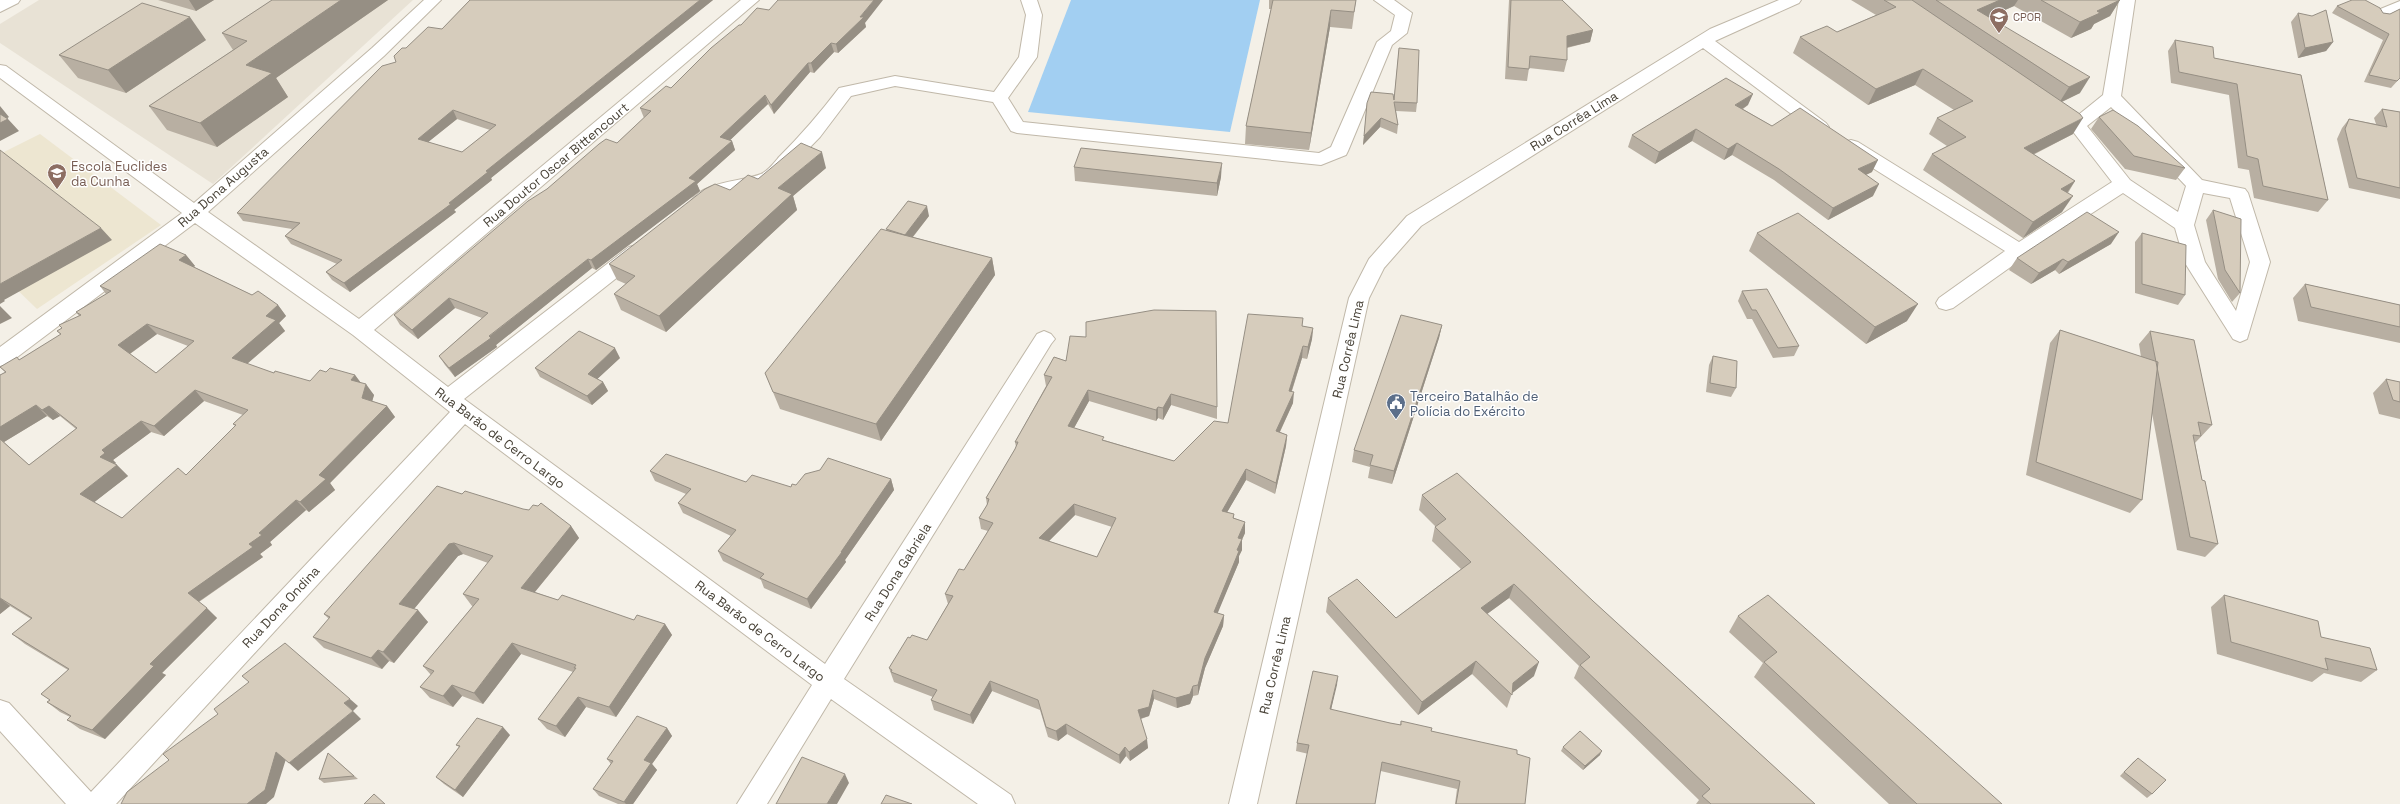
<svg xmlns="http://www.w3.org/2000/svg" width="2400" height="804" font-family="'Space Grotesk',sans-serif">
	<style>
		.residential { fill: #e8e2d5 }
		.education { fill: #ede6d1 }
		.water { fill: #a2cff2 }
		.lines { fill: none; stroke-linecap: round; stroke-linejoin: round }
		.minor-casing { stroke: #c0b8a9; stroke-width: 2 }
		.minor { fill: #fff; fill-rule: evenodd }
		.wall { fill: #b8afa2; fill-rule: evenodd }
		.shaded-wall { fill: #968f84 }
		.building { fill: #d6ccbc; stroke: #968f84; fill-rule: evenodd }
		.labels { text-anchor: middle; dominant-baseline: central; stroke-width: 3; stroke-linejoin: round; paint-order: stroke }
		.far-education-label { font-size: 11px; fill: #785e54; stroke: #fff; text-anchor: start }
		.street-label { font-size: 13px; fill: #474136; stroke: #fff }
		.education-label { font-size: 13px; fill: #785e54; stroke: #fff; text-anchor: start }
		.service-label { font-size: 13px; fill: #4e5e75; stroke: #fff; text-anchor: start }
	</style>
	<rect width="100%" height="100%" fill="#f4f0e7"/>
	<!-- residential -->
	<path class="residential" d="M39,0H413L213,184L0,43V24Z"/>
	<!-- education -->
	<path class="education" d="M40,134L161,225L37,309L0,273V154Z"/>
	<!-- water -->
	<path class="water" d="M1071,0H1260L1230,132L1028,112Z"/>
	<g class="lines">
		<defs>
			<path id="minor" d="M0,0H20L18,3L0,12Z
				M424,0H441L384,56L208,212L359,319L741,0H759L374,330L448,387L629,247L636,245L643,247L646,252L643,257L464,399L825,664L1037,334L1044,331L1051,334L1055,339L1051,344L844,679L1011,795L1015,804H978L831,699L767,804H737L812,685L465,424L116,804H66L0,731V700L9,703L91,792L450,412L353,335L195,223L8,364L0,366V347L182,213L0,78V65L6,66L194,203L372,48Z
				M1021,0H1037L1042,15L1037,57L1008,98L1023,122L1319,153L1331,147L1377,42L1391,31L1395,15L1374,0H1394L1412,13L1407,33L1392,45L1348,151L1346,155L1321,165L1017,133L1011,131L993,102L895,86L851,96L820,137L777,181L760,188L723,197L701,207L694,206L691,201C704,181 741,182 761,174C768,171 774,163 779,157C801,135 820,113 839,88L895,76L994,92L1019,57L1026,15Z
				M1779,0H1801L1799,3L1715,41L1826,123L1829,127L1826,131L1820,133L1814,131L1703,48L1421,226L1384,268L1369,298L1257,804H1229L1349,298L1369,259L1407,216L1710,29Z
				M2119,0H2135L2121,96L2202,180L2245,189L2248,193L2270,262L2247,339L2240,342L2233,339L2185,263L2175,228L2123,193L2026,256L1953,308L1946,310L1939,308L1936,303L1939,298L2005,251L1844,150L1842,146L1844,142L1851,140L1858,142L2019,242L2112,182L2071,129L2045,109L2048,105C2060,102 2067,110 2077,116L2103,95ZM2111,107L2186,186L2178,212L2130,180L2087,126ZM2203,193L2230,198L2250,262L2236,311L2205,262L2194,225Z
				M2400,1V12L2384,19L2378,18L2376,14L2378,10Z"/>
		</defs>
		<!-- minor casing -->
		<use href="#minor" class="minor-casing"/>
		<!-- minor -->
		<use href="#minor" class="minor"/>
	</g>
	<!-- wall -->
	<path class="wall" d="M158,0H214L196,11Z
		M272,0H388L276,78L288,97L217,147L167,130L149,106L233,50L222,33Z
		M470,0H713L491,178L492,180L454,210L456,212L350,292L332,280L326,272L337,264L291,244L285,236L292,229L243,221L237,213L396,62L406,48L442,29ZM457,119L490,130L462,152L428,142Z
		M1269,0H1356L1352,29L1330,27L1309,150L1245,144L1246,126L1271,9H1269Z
		M1509,0H1562L1593,30L1590,42L1567,48V60L1564,72L1529,68L1527,81L1505,79Z
		M1851,0H2120L2110,16L2094,24L2091,29L2071,38L2014,6L1989,17L2080,93L2062,102L2073,134L2033,155L2075,181L2068,193L2062,212L2023,238L1923,170L1932,154L1947,146L1929,134L1937,118L1954,110L1915,85L1868,105L1793,53L1800,37L1837,32L1876,15Z
		M2337,6L2390,14L2400,9V78L2391,88L2364,82L2383,40L2332,13Z
		M769,10L865,23L866,27L838,53L834,52L814,73L810,72L774,114L768,104L730,140L732,141L735,150L697,184L700,191L596,270L592,268L496,345L497,347L455,377L445,365L439,356L482,318L455,308L418,339L400,325L394,315L617,143L644,118L640,108L671,88L741,25Z
		M2298,13L2333,42L2326,51L2298,58L2291,22Z
		M206,40L126,93L78,78L59,55Z
		M2175,40L2214,58L2301,75L2328,200L2318,212L2254,198L2249,170L2238,168L2229,95L2171,83L2168,51Z
		M1399,48L1417,103L1416,112L1396,111L1398,125L1397,134L1380,127L1363,145L1367,103L1394,98Z
		M1748,105L1743,109L1772,126L1872,172L1866,175L1873,196L1828,220L1774,180L1732,155L1724,160L1692,141L1655,164L1628,147L1632,135Z
		M2382,109L2400,112V199L2349,188L2337,139L2342,128L2349,119L2376,124L2374,118Z
		M2099,117L2185,168L2176,180L2125,169L2091,129Z
		M1074,167L1221,177L1217,196L1075,181Z
		M826,168L793,196L797,210L666,332L621,310L614,294L626,284L617,280L609,264L730,190L758,179Z
		M2213,210L2240,293L2232,302L2218,279L2206,220Z
		M929,216L913,237L992,258L995,275L881,441L780,409L765,373L886,230Z
		M1757,233L1907,321L1866,344L1749,251Z
		M2142,233L2185,295L2178,305L2135,293V242Z
		M2111,244L2059,274L2055,270L2031,284L2009,270L2017,258Z
		M186,255L195,266L194,267L252,295L278,305L286,316L279,323L285,331L247,364L274,373L310,381L326,372L355,375L361,383L374,395L372,401L387,406L395,417L330,483L335,490L309,512L306,510L270,542L272,545L260,554L263,557L199,602L217,618L162,673L166,675L105,739L80,729L67,720L70,717L60,712L47,702L50,700L41,694L68,670L25,644L12,634L31,619L10,606L0,614V375L5,372L0,367L19,360L61,335L57,331L79,316L76,312L106,294L100,286ZM157,334L188,346L156,373L130,354ZM204,401L243,415L233,424L235,426L186,475L122,518L94,502L128,476L117,465L115,464L116,463L113,460L151,432L164,436ZM47,416L53,420L60,416L76,429L29,465L4,442Z
		M2305,284L2400,305V343L2298,321L2293,298Z
		M1742,291L1799,346L1794,356L1773,358L1752,319H1747L1738,301Z
		M1303,318L1302,326L1313,328L1312,339L1307,359L1302,358L1292,391L1293,403L1280,432L1287,435L1286,446L1275,494L1246,480L1227,512L1234,514V518L1245,522V533L1242,539V550L1239,556V562L1217,613L1224,615L1223,626L1205,668L1198,695L1193,696L1190,704L1177,708L1154,699L1149,716L1141,719L1148,748L1130,761L1126,756L1120,764L1067,734L1058,741L1048,737L1040,710L992,691L973,724L934,710L931,700L933,697L894,682L889,668L910,638L927,640L948,604L945,594L964,570L988,531L981,529L979,518L987,505L986,498L1015,449L1016,447L1015,442L1046,386L1044,375L1054,357L1217,407V419L1171,405L1163,420L1158,418L1156,421L1089,401L1074,428L1104,440L1174,461L1228,423ZM1075,515L1112,527L1097,557L1049,541Z
		M1442,325L1439,338L1392,484L1368,478L1370,467L1352,462L1354,450Z
		M2060,330L2141,357L2139,344L2150,331L2212,425L2195,443L2202,480L2218,544L2205,557L2177,550L2152,413L2142,500L2130,513L2026,475L2050,343Z
		M1713,356L1736,388L1731,397L1706,392L1709,365Z
		M620,358L597,379L603,382L608,391L592,405L540,377L535,368Z
		M2386,379L2400,382V419L2379,414L2373,393Z
		M650,471L746,482L791,487L796,485L891,479L894,490L845,560L846,562L811,609L764,588L761,580L723,561L718,551L731,536L683,513L678,503L686,494L655,481Z
		M462,494L571,526L579,538L535,592L558,600L634,620L665,624L672,635L616,717L586,707L565,737L547,729L538,719L573,672L521,654L483,704L462,696L453,707L430,698L420,687L431,675L423,666L473,606H472L463,594L488,563L463,554L458,556L414,609L428,622L394,663L389,661L382,669L324,648L313,637L329,619L324,614Z
		M1422,495L1593,601L1815,804H1696L1699,800L1574,678L1579,666L1509,598L1487,614L1534,676L1512,693L1507,708L1472,674L1418,715L1326,612L1328,598L1396,618L1461,569L1432,541L1435,526L1419,510Z
		M2224,595L2321,637L2377,670L2361,682L2324,673L2312,682L2217,654L2211,607Z
		M1738,616L2002,804H1889L1754,677L1763,663L1729,632Z
		M1338,676L1331,710L1390,723L1400,725L1401,721L1431,731L1517,754L1525,804H1455L1457,789L1296,751L1297,743Z
		M667,728L672,736L652,764L657,770L633,804H618L599,796L593,789L611,764L607,759Z
		M510,735L463,797L444,784L436,777L459,747L456,745Z
		M1563,747L1600,755L1583,770L1561,751Z
		M328,753L358,779L324,783L319,779Z
		M2138,758L2152,794L2147,798L2120,776L2133,762Z"/>
	<!-- shaded-wall -->
	<path class="shaded-wall" d="M189,0H214L196,11Z
		M341,0H388L276,78L288,97L217,147L200,123L246,65Z
		M700,0H713L491,178L492,180L454,210L456,212L350,292L344,283L449,203L486,171Z
		M874,0H883L865,23L866,27L838,53L836,44L860,17Z
		M2000,0H2018L2014,6L1973,24L1977,10Z
		M2120,0L2110,16L2094,24L2091,29L2071,38L2080,22L2097,11Z
		M1331,10L1330,27L1309,150L1311,133Z
		M190,17L206,40L126,93L108,70Z
		M1593,30L1590,42L1564,48L1567,36Z
		M2333,42L2326,51L2298,58L2305,48Z
		M831,43L834,52L814,73L811,63Z
		M808,63L810,72L774,114L771,105Z
		M1923,69L1915,85L1868,105L1876,89Z
		M2090,77L2080,93L2059,103L2069,87Z
		M1753,94L1748,105L1731,116L1735,105Z
		M765,95L768,104L724,146L720,137Z
		M0,106L9,117L6,119H8L19,131L0,141Z
		M453,110L457,119L422,147L418,139Z
		M1381,118L1380,127L1363,145L1364,136Z
		M2083,118L2073,134L2014,164L2024,148Z
		M1696,129L1692,141L1655,164L1659,152Z
		M732,141L735,150L697,184L700,191L596,270L591,260L689,178Z
		M1737,143L1732,155L1724,160L1728,149Z
		M822,152L826,168L793,196L797,210L666,332L659,316L778,188Z
		M1878,160L1872,172L1852,181L1858,169Z
		M1222,163L1221,177L1217,196V183Z
		M2075,181L2064,197L2061,189Z
		M1879,184L1873,196L1828,220L1833,208Z
		M2073,196L2062,212L2023,238L2033,222Z
		M927,206L929,216L907,244L905,235Z
		M101,228L112,240L4,300L5,301L0,304V284Z
		M2119,232L2111,244L2059,274L2068,262Z
		M186,255L195,266L188,270L179,260Z
		M992,258L995,275L881,441L876,424Z
		M588,259L592,268L496,345L497,347L455,377L449,368Z
		M2063,259L2055,270L2031,284L2039,273Z
		M449,298L455,308L418,339L412,330Z
		M1918,304L1907,321L1866,344L1875,327Z
		M278,305L286,316L279,323L285,331L241,369L232,358L266,316Z
		M0,306L12,318L0,324Z
		M147,324L157,334L128,355L118,345Z
		M1442,325L1439,338L1392,484L1394,471Z
		M1313,328L1312,339L1307,359L1308,347Z
		M1303,346L1302,358L1288,402L1289,391Z
		M615,348L620,358L593,383L588,374Z
		M355,375L363,386L351,380Z
		M603,382L608,391L592,405L587,396Z
		M366,384L374,395L370,409L362,398Z
		M195,390L204,401L164,436L154,426Z
		M1088,390L1089,401L1069,437L1068,426Z
		M1294,392L1293,403L1275,442L1276,431Z
		M1171,394V405L1163,420V408Z
		M36,405L47,416L4,442L0,439V427Z
		M49,406L60,416L53,420L42,410Z
		M387,406L395,417L330,483L335,490L309,512L300,502L319,475Z
		M1158,407V418L1156,421V410Z
		M141,421L151,432L113,460L116,463L111,467L100,457L102,450Z
		M1287,435L1286,446L1275,494L1276,483Z
		M117,465L128,476L92,504L80,494Z
		M1246,469V480L1222,521V511Z
		M891,479L894,490L845,560L846,562L811,609L807,599Z
		M296,500L306,510L270,542L272,545L260,554L263,557L198,602L188,593L249,544L259,533Z
		M1074,504L1075,515L1041,549L1039,538Z
		M1245,522V533L1238,549V538Z
		M571,526L579,538L529,599L521,588Z
		M1242,539V550L1239,556V562L1214,622V612L1237,550Z
		M454,543L463,554L458,556L409,615L399,604L449,544Z
		M1514,584L1509,598L1476,622L1481,608Z
		M0,598L10,606L0,614Z
		M207,608L217,618L162,673L166,675L105,739L92,730L150,664Z
		M418,610L428,622L394,663L383,652Z
		M1224,615L1223,626L1205,668L1198,695V685L1205,658Z
		M665,624L672,635L616,717L609,707Z
		M512,643L521,654L483,704L474,693Z
		M378,650L389,661L382,669L371,658Z
		M1476,661L1472,674L1418,715L1422,702Z
		M1539,662L1534,676L1511,694L1513,683Z
		M1338,676L1337,685L1329,718L1330,709Z
		M990,681L992,691L973,724L970,715Z
		M452,685L462,696L453,707L443,696Z
		M1193,686V696L1190,704L1177,708L1176,698Z
		M1153,690L1154,699L1149,716L1139,719L1138,710Z
		M578,697L586,707L565,737L556,726Z
		M350,699L358,706L353,711L344,703Z
		M353,711L361,719L298,771L289,763Z
		M1066,724L1067,734L1058,741L1056,731Z
		M503,727L510,735L463,797L455,790Z
		M667,728L672,736L652,764L657,770L633,804H626L624,802L644,760Z
		M1147,739L1148,748L1130,761L1129,752Z
		M1125,747L1126,756L1120,764L1119,755Z
		M1602,751L1600,755L1583,770L1585,766Z
		M276,752L286,759L274,797L266,804H247Z
		M845,774L849,783L837,804H827Z"/>
	<!-- building -->
	<path class="building" d="M272,0H341L246,65L272,73L200,123L149,106L247,41L222,33Z
		M470,0H700L486,171L488,172L449,203L451,204L344,283L326,272L342,260L285,236L300,223L237,213L382,66L396,62L394,56L402,48H406L428,27L442,29ZM453,110L496,125L462,152L418,139Z
		M778,0H874L860,17H864L836,44L831,43L811,63H808L771,105L765,95L720,137L732,141L689,178L696,181L591,260L588,259L489,336L491,338L449,368L439,356L488,313L449,298L412,330L394,315L528,201L547,189L599,144L606,139L617,143L651,111L640,108L666,86L671,88L711,48L739,25H741L757,8L769,10Z
		M1273,0H1356L1354,12L1331,10L1311,133L1246,126Z
		M1511,0H1562L1593,30L1567,36V60L1530,56L1529,69L1508,67Z
		M1884,0H1912L2080,114L2083,118L2024,148L2075,181L2061,189L2073,196L2033,222L1932,154L1966,137L1937,118L1973,101L1923,69L1876,89L1800,37L1827,26L1837,32L1896,7Z
		M1936,0H2000L1977,10L2090,77L2069,87Z
		M2041,0H2120L2097,11L2100,13L2080,22Z
		M2352,0H2365L2380,8L2383,13L2390,14L2400,9V78L2397,81L2369,75L2389,34L2337,6Z
		M142,3L190,17L108,70L59,55Z
		M2326,10L2333,42L2305,48L2298,13L2312,16Z
		M2175,40L2213,47L2214,58L2301,75L2328,200L2263,186L2258,159L2247,156L2237,84L2179,72Z
		M1399,48L1419,50L1417,103L1394,102L1398,125L1381,118L1364,136L1367,103L1371,92L1393,94L1394,100Z
		M1726,78L1753,94L1735,105L1772,126L1800,108L1878,160L1858,169L1879,184L1833,208L1779,169L1737,143L1728,149L1696,129L1659,152L1632,135Z
		M2382,109L2400,112V188L2357,178L2345,129L2349,119L2387,127Z
		M2113,110L2138,126L2185,168L2134,156L2099,117Z
		M0,114L8,119L0,123Z
		M801,143L822,152L778,188L792,194L659,316L614,294L635,276L609,264L705,189L715,184L730,190L748,175L758,179Z
		M1081,148L1222,163L1217,183L1074,167Z
		M0,150L101,228L0,284Z
		M908,201L927,206L905,235L886,229Z
		M2213,210L2241,219L2240,293L2225,270Z
		M2087,212L2119,232L2068,262L2063,259L2039,273L2017,258Z
		M1798,213L1918,304L1875,327L1757,233Z
		M881,229L992,258L876,424L773,392L765,373Z
		M2142,233L2186,245L2185,295L2142,284Z
		M160,244L186,255L179,260L252,295L258,291L278,305L266,316L276,320L232,358L274,373L275,371L310,381L320,370L326,372L330,368L355,375L351,380L366,384L362,398L387,406L319,475L326,479L300,502L296,500L259,533L262,535L249,544L253,547L188,593L207,608L150,664L154,666L92,730L67,720L71,716L47,702L50,700L41,694L69,669L12,634L32,618L0,598V439L29,465L77,428L49,406L42,410L36,405L0,427V375L6,372L0,367L17,357L19,360L61,334L57,331L62,328L59,325L81,315L76,312L111,291L100,286ZM147,324L194,341L156,373L118,345ZM195,390L248,410L233,424L236,425L186,475L178,468L122,518L80,494L117,465L100,457L105,453L102,450L141,421L154,426Z
		M2305,284L2400,305V327L2311,307Z
		M1767,289L1799,346L1778,348L1756,310H1752L1742,291Z
		M1154,310L1216,311L1217,407L1171,394L1163,408L1158,407L1156,410L1088,390L1068,426L1104,437L1102,440L1174,461L1214,421L1228,423L1248,314L1303,318L1302,326L1313,328L1308,347L1303,346L1289,391L1294,392L1276,431L1287,435L1276,483L1246,469L1222,511L1234,514L1233,518L1245,522L1238,538L1242,539L1237,550L1239,551L1214,612L1224,615L1205,658L1198,685L1193,686L1190,694L1176,698L1153,690L1149,707L1138,710L1147,739L1129,752L1125,747L1119,755L1066,724L1056,731L1046,727L1038,700L990,681L970,715L931,700L937,690L891,672L892,670L889,668L908,637L910,638L912,635L927,640L953,596L945,594L959,569L964,570L993,523L979,518L987,505L989,499L986,498L1015,449L1018,442H1015L1052,377L1044,375L1054,357L1066,361L1070,336L1086,337V322ZM1074,504L1116,518L1097,557L1039,538Z
		M1401,315L1442,325L1394,471L1370,465L1373,455L1354,450Z
		M2060,330L2158,362L2142,500L2036,462Z
		M579,331L615,348L588,374L603,382L587,396L535,368Z
		M2150,331L2194,340L2212,425L2198,422L2201,436L2193,435L2202,480L2205,481L2218,544L2190,537Z
		M1713,356L1737,361L1736,388L1710,383Z
		M2386,379L2400,382V402L2393,400Z
		M666,454L746,482L752,475L791,487L792,484L796,485L805,474L820,470L828,458L891,479L841,552H842L807,599L760,578L764,574L718,551L736,530L678,503L691,489L650,471Z
		M1457,473L1593,601L1815,804H1711L1702,796L1710,789L1580,665L1590,657L1514,584L1481,608L1539,662L1513,683L1512,695L1476,661L1422,702L1328,598L1357,579L1396,618L1471,562L1435,527L1446,519L1422,495Z
		M437,486L462,494L465,491L523,509L529,510L533,505L538,506L541,503L571,526L521,588L558,600L562,595L634,620L637,615L665,624L609,707L578,697L556,726L538,719L576,668H574L576,665L512,643L474,693L452,685L443,696L420,687L434,671L423,666L479,599L463,594L493,556L454,543L449,544L399,604L418,610L383,652L378,650L371,658L313,637L330,617L324,614Z
		M1768,595L2002,804H1917L1764,662L1777,652L1738,616Z
		M2224,595L2318,621L2321,637L2370,648L2377,670L2325,658L2328,670L2231,642Z
		M285,643L350,699L344,703L353,711L289,763L276,752L265,790L247,804H121L127,792L169,760L163,754L218,714L214,709L249,682L242,676Z
		M1313,671L1338,676L1330,709L1390,723L1401,725V721L1432,728L1431,731L1517,750V754L1530,758L1525,804H1456L1460,781L1382,762L1375,804H1296L1309,745L1297,743Z
		M637,716L667,728L644,760L651,763L624,802L593,789L613,761L607,759Z
		M477,718L503,727L455,790L436,777L460,746L456,745Z
		M1580,731L1602,751L1585,766L1563,747Z
		M328,753L354,776L319,779Z
		M802,757L845,774L827,804H776Z
		M2138,758L2166,780L2152,794L2124,772Z
		M374,794L385,804H364Z
		M886,795L912,804H881Z"/>
	<!-- icons -->
	<defs>
		<symbol id="school-pin" viewBox="-11 -11 22 30"><path d="M0 17L-7.5 6A9.5 9.5 0 1 1 7.5 6Z" fill="#8d6e63" stroke="#fff"/><path d="M0-5L7-2L0 1L-7-2ZM-4 1L0 2.5L4 1V4Q0 6-4 4Z" fill="#fff"/></symbol>
		<symbol id="civic-pin" viewBox="-11 -11 22 30"><path d="M0 17L-7.5 6A9.5 9.5 0 1 1 7.5 6Z" fill="#5c6f8a" stroke="#fff"/><path d="M-.6-6.5H3V-4.5H.6V-3L4-1V1h2V6H-6V1h2V-1L-.6-3ZM-1.2 2.5V6h2.4V2.5Z" fill="#fff"/></symbol>
	</defs>
	<g fill-rule="evenodd">
		<use href="#school-pin" x="1988" y="6" width="22" height="30"/>
		<use href="#school-pin" x="46" y="162" width="22" height="30"/>
		<use href="#civic-pin" x="1385" y="392" width="22" height="30"/>
	</g>
	<g class="labels">
		<!-- far-education labels -->
		<g class="far-education-label">
			<text x="2013" y="17">CPOR</text>
		</g>
		<!-- street labels -->
		<g class="street-label">
			<text transform="translate(1574 121) rotate(-32)">Rua Corrêa Lima</text>
			<text transform="translate(556 165) rotate(-40)">Rua Doutor Oscar Bittencourt</text>
			<text transform="translate(223 187) rotate(-41)">Rua Dona Augusta</text>
			<text transform="translate(1348 349) rotate(-77)">Rua Corrêa Lima</text>
			<text transform="translate(500 438) rotate(37)">Rua Barão de Cerro Largo</text>
			<text transform="translate(898 572) rotate(-58)">Rua Dona Gabriela</text>
			<text transform="translate(281 607) rotate(-47)">Rua Dona Ondina</text>
			<text transform="translate(760 631) rotate(37)">Rua Barão de Cerro Largo</text>
			<text transform="translate(1275 665) rotate(-77)">Rua Corrêa Lima</text>
		</g>
		<!-- education labels -->
		<g class="education-label">
			<text x="71" y="166">Escola Euclides<tspan x="71" dy="15">da Cunha</tspan></text>
		</g>
		<!-- service labels -->
		<g class="service-label">
			<text x="1410" y="396">Terceiro Batalhão de<tspan x="1410" dy="15">Polícia do Exército</tspan></text>
		</g>
	</g>
</svg>
